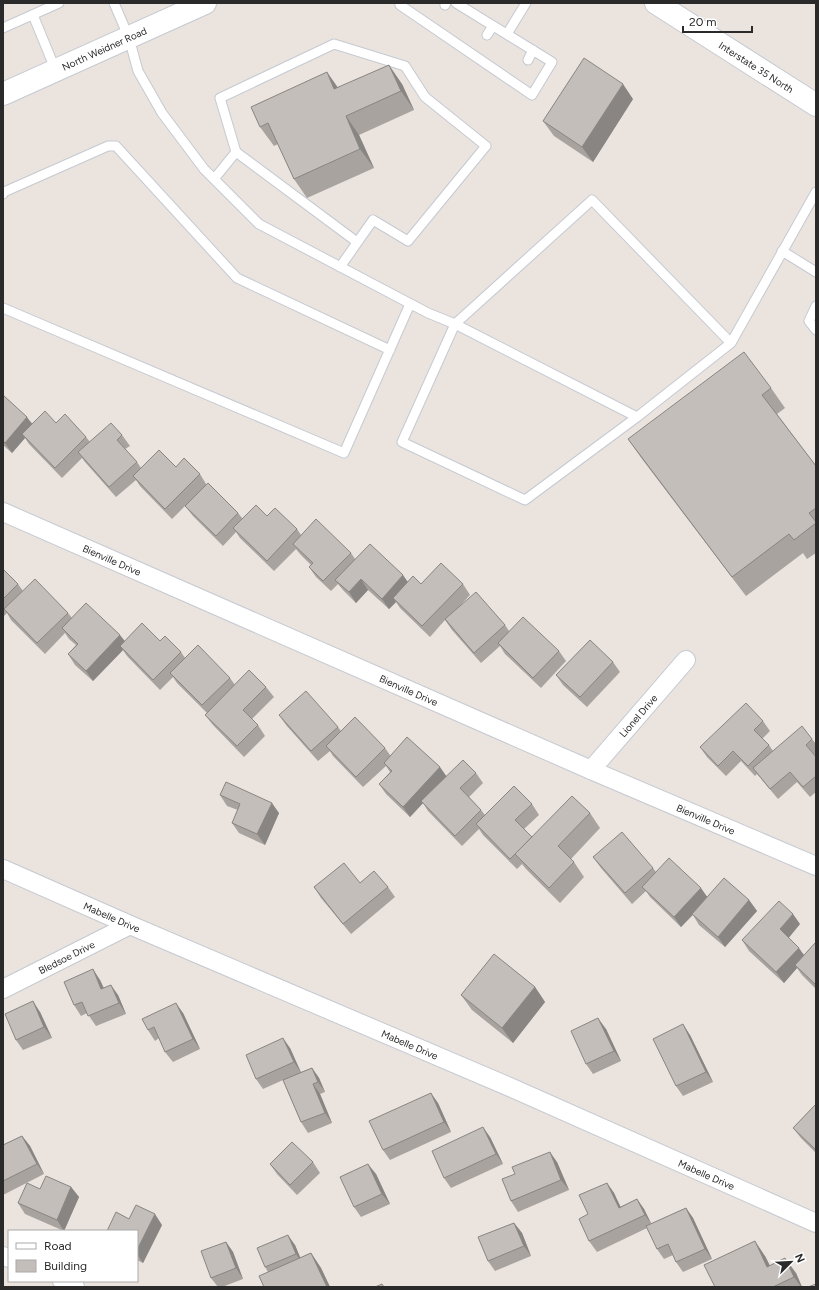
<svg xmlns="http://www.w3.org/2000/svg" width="819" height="1290" font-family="Figtree,sans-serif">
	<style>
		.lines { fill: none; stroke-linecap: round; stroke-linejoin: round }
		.lane-casing { stroke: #c5cad2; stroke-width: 11 }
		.street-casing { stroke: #c5cad2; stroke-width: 20 }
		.secondary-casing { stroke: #c5cad2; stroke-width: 24 }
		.lane { stroke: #fff; stroke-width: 9 }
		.street { stroke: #fff; stroke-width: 18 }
		.secondary { stroke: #fff; stroke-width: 22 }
		.wall { fill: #a8a39f }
		.shaded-wall { fill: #888582 }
		.building { fill: #c3beb9; stroke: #888582 }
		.labels { text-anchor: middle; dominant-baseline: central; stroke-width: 3; stroke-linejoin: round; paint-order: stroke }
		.street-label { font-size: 10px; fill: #2a2a2a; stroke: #fff }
	</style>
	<rect width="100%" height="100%" fill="#eae3de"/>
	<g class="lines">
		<defs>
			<path id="lane" d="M114,3L129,38L138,71L162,113L204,169L259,224L428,313L455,324L637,417L731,343L816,192
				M401,3L400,5L532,95L552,62L456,3
				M445,5L446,3
				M33,15L56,71
				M3,28L59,3
				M507,34L526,3
				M487,35L493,26
				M528,60L533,50
				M214,179L236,152
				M3,194L4,192L108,146H116L237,278L390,350
				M782,251L816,272
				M340,267L373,220L408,241L486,146L425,97L405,66L334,44L220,98L236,152L357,242
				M816,306L809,321L816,330
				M3,308L344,453L410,304
				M637,417L525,500L402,442L455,324L592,200L731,343"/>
			<g id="street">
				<path id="s1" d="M3,512L591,770L816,866"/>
				<path id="s2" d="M591,770L686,660"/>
				<path id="s3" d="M3,869L130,925L512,1088L816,1223"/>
				<path id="s4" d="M3,989L130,925"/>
				<path d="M3,1256L9,1258"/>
				<path d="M62,1281L75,1287"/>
			</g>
			<g id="secondary">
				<path id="s5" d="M656,3L816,105"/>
				<path id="s6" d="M3,94L205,3"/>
			</g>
		</defs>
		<!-- lane casing -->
		<use href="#lane" class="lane-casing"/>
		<!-- street casing -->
		<use href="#street" class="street-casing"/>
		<!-- secondary casing -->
		<use href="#secondary" class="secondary-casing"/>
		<!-- lane -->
		<use href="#lane" class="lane"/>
		<!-- street -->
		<use href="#street" class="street"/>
		<!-- secondary -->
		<use href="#secondary" class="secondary"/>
	</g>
	<!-- wall -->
	<path class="wall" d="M402,84L414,110L359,135L374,168L307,198L294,179L278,144L274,146L260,127L338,87Z
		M633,99L593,162L554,136L543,121Z
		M771,388L785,408L777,414L816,466V553L807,559L803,553L746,596L642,459L628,439Z
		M3,395L32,423H56L86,437L90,442L122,435L130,446L125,449L137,462L141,468L176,467L200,474L206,484L238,513L242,518L267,516L297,529L301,535L351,553L355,559L408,582L421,584H463L470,595L456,610L505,625L509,631L559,651L566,661L541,688L505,654L500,646L481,663L452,630L445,620L430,637L400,608L396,602L389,609L368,590L356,603L343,590L338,584L331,591L316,577L309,567L311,565L300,554L296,549L274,571L240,538L236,532L223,546L193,516L185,506L172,519L140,486L136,480L116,497L85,462L82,458L62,478L29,444L25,438L12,453L3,445Z
		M3,569L18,584L23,591L68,613L72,618L125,641H160L181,652L185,658L230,678L235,685L266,687L274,697L252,719L258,725L265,736L244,757L213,725L205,715L207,713L177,683L173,677L160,690L127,656L123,650L93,681L75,665L68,654L76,645L69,639L65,633L45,654L11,620L7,613L3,617Z
		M613,662L620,672L587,707L563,685L556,675Z
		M279,715L338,727L341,731L385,748L390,755L446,776L476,773L483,783L469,797L481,810L485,815L532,804L539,815L524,829L532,837L590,813L600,828L571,859L574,862L584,877L560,903L526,869L522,864L517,869L483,835L479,829L462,846L428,811L423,803L410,817L386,794L379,784L390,772L386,766L363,787L333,756L330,751L318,761L286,725Z
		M763,721L770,731L762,739L769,745L773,751L812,739L816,744V753L814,755L816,757V792L810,797L797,782L778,799L757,774L755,776L741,761L726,776L707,757L700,747Z
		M220,795L279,813L265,845L239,833L232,823L238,810L227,806Z
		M593,857L653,868L656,872L707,897L749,900L757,911L725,947L699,925L693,915L681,927L650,897L646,891L632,904L601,868Z
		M360,883L388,887L395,897L351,934L321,898L314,887Z
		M800,924L788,938L804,955L816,942V989L802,975L797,968L784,983L749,951L742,940Z
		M100,980L104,988L118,995L126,1014L96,1026L87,1013L81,1016L74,1005Z
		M535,987L545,1002L513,1043L472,1010L461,995Z
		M40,1012L52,1038L23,1050L16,1040Z
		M183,1013L200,1049L173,1062L165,1052L159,1038L155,1041L148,1030Z
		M606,1029L621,1061L593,1074L586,1064Z
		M690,1035L713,1082L683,1096L676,1086Z
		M290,1048L301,1072L312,1068L319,1078L325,1092L320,1094L332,1123L308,1133L301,1122L283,1080L263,1089L256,1079Z
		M438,1103L451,1132L390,1160L383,1150Z
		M816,1104V1153L801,1138L793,1128Z
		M22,1136L30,1146L44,1174L3,1195V1145Z
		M490,1137L503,1164L451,1188L444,1178Z
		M313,1162L320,1173L297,1195L277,1174L270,1164Z
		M557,1162L569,1190L518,1212L511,1201L515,1174Z
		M376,1174L390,1204L361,1217L354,1207Z
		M607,1183L614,1193L620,1207L637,1199L644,1209L651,1224L686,1208L693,1218L712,1259L683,1272L676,1262L673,1255L664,1259L657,1249L647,1228L597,1252L589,1241Z
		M71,1187L79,1197L64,1231L25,1214L18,1203L40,1189Z
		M129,1219L162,1225L143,1263L137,1260V1231Z
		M514,1223L522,1233L531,1256L495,1271L488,1261Z
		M226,1242L233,1252L243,1279L222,1287H218L211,1278Z
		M295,1245L300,1258L311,1253L321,1268L330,1287H264L268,1272L265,1267Z
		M765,1256L770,1266L796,1273L802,1287H715Z"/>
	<!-- shaded-wall -->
	<path class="shaded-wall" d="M389,65L402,84L414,110L401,91Z
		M327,72L341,92L334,89Z
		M623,84L633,99L593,162L582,147Z
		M346,116L359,135L374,168L360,149Z
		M27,417L34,427L22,434L25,438L12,453L5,443Z
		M403,575L410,585L393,598L396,602L389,609L382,599Z
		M361,579L368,590L356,603L349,592Z
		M120,635L128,645L120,646L123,650L93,681L86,671Z
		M440,767L447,777L421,801L423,803L410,817L403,807Z
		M272,803L279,813L265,845L257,834Z
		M701,888L708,898L681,927L674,917Z
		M749,900L757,911L725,947L718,937Z
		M793,914L800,924L787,940L780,929Z
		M799,948L806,958L795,965L797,968L784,983L776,972Z
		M93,969L100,980L108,999L101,989Z
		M111,985L118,995L126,1014L119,1003Z
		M535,987L545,1002L513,1043L502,1028Z
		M33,1001L40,1012L52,1038L44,1027Z
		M176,1003L183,1013L200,1049L193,1039Z
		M598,1018L606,1029L621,1061L614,1051Z
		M683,1024L690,1035L713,1082L706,1072Z
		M283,1038L290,1048L301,1073L294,1062Z
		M312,1068L319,1078L325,1092L318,1082Z
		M313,1084L320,1094L332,1123L325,1113Z
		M431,1093L438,1103L451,1132L444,1122Z
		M483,1127L490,1137L503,1164L496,1154Z
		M22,1136L30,1146L44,1174L37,1164Z
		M550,1152L557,1162L569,1190L561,1180Z
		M368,1164L376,1174L390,1204L382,1194Z
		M607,1183L614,1193L626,1218L619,1208Z
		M71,1187L79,1197L64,1231L57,1220Z
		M637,1199L644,1209L652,1225L645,1215Z
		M686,1208L693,1218L712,1259L705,1249Z
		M155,1214L162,1225L143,1263L137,1254V1250Z
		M514,1223L522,1233L531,1256L524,1246Z
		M288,1235L295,1245L303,1264L296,1254Z
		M755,1241L765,1256L778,1282L767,1267Z
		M226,1242L233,1252L243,1279L236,1268Z
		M311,1253L321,1268L330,1287H327Z
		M785,1258L796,1273L802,1287H801L794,1277Z"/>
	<!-- building -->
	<path class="building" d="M584,58L623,84L582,147L543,121Z
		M389,65L401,91L346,116L360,149L294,179L268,123L260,127L251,107L327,72L334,89Z
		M744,352L771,388L762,395L816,466V508L809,513L816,522V523L794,540L789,534L732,577L628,439Z
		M3,395L27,417L5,443L3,441Z
		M45,411L56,423L65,414L86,437L55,468L22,434Z
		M111,423L122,435L117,440L137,462L109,487L78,452Z
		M159,450L176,467L184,458L200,474L165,509L133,476Z
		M208,483L238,513L216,536L185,506Z
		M256,505L267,516L275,508L297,529L267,561L233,528Z
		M316,519L351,553L323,581L309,567L313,563L293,544Z
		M370,544L403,575L382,599L361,579L349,592L335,580Z
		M441,563L463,584L422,626L393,598L413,576L421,584Z
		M3,569L18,584L3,599Z
		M35,579L68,613L37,643L4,609Z
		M476,592L505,625L474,653L445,619Z
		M86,603L120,635L86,671L68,654L78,644L62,628Z
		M523,617L559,651L533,678L498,643Z
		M142,623L160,641L165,636L181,652L153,680L120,646Z
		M590,640L613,662L580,697L556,675Z
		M198,645L230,678L202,705L170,673Z
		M249,670L266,687L243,710L258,725L237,746L205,715Z
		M306,691L338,727L311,751L279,715Z
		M746,703L763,721L754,730L769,745L748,766L733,751L718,766L700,747Z
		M355,717L385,748L356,777L326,746Z
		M802,726L812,739L806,745L816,757V776L803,787L790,772L770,789L753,768Z
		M407,737L440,767L403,807L379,784L392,771L384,763Z
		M463,760L476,773L460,788L481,810L455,836L421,801Z
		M226,782L272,803L257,834L232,823L240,804L220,795Z
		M514,786L532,804L515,820L532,837L510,859L476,824Z
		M572,796L590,813L558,846L574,862L549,888L515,854Z
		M622,832L653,868L625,893L593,857Z
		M669,858L701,888L674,917L642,887Z
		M344,863L360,883L374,871L388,887L343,924L314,887Z
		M724,878L749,900L718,937L692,914Z
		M779,901L793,914L780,929L799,948L776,972L742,940Z
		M816,942V985L795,965Z
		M494,954L535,987L502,1028L461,995Z
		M93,969L101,989L111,985L119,1003L88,1016L82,1002L74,1005L64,982Z
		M33,1001L44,1027L16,1040L5,1014Z
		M176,1003L193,1039L165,1052L154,1027L148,1030L142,1019Z
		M598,1018L614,1051L586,1064L571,1031Z
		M683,1024L706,1072L676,1086L653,1039Z
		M283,1038L294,1062L256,1079L246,1055Z
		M312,1068L318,1082L313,1084L325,1113L301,1122L283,1080Z
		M431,1093L444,1122L383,1150L369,1121Z
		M816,1104V1150L793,1128Z
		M483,1127L496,1154L444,1178L432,1151Z
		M22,1136L37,1164L3,1181V1145Z
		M292,1142L313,1162L290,1185L270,1164Z
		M550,1152L561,1180L511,1201L502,1179L515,1174L512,1167Z
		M368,1164L382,1194L354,1207L340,1177Z
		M46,1176L71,1187L57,1220L18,1203L27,1183L40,1189Z
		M607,1183L619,1208L637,1199L645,1215L589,1241L579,1219L588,1214L579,1195Z
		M136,1205L155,1214L137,1250V1231H107L116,1212L129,1219Z
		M686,1208L705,1249L676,1262L668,1244L657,1249L646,1226Z
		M514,1223L524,1246L488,1261L478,1237Z
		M288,1235L296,1254L265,1267L257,1248Z
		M755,1241L767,1267L785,1258L794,1277L773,1287H715L704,1265Z
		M226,1242L236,1268L211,1278L201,1251Z
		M311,1253L327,1287H264L259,1276Z
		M382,1284L384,1287H375Z
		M816,1284V1287H808Z"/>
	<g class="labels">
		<!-- street labels -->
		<g class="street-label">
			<text stroke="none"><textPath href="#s6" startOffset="111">North Weidner Road</textPath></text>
			<text stroke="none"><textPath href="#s5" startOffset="119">Interstate 35 North</textPath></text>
			<text stroke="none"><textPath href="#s1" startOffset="119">Bienville Drive</textPath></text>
			<text stroke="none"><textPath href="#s1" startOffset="443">Bienville Drive</textPath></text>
			<text stroke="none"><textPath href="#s2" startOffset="72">Lionel Drive</textPath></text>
			<text stroke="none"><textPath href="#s1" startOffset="767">Bienville Drive</textPath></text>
			<text stroke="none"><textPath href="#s3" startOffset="119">Mabelle Drive</textPath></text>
			<text stroke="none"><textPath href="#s4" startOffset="71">Bledsoe Drive</textPath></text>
			<text stroke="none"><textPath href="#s3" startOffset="443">Mabelle Drive</textPath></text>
			<text stroke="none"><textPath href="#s3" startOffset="767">Mabelle Drive</textPath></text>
		</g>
	</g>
	<!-- border -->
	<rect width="819" height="1290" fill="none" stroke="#2a2a2a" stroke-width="8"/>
	<!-- legend -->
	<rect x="8" y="1230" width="130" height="52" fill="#ffffff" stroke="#aaaaaa"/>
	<rect x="16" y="1243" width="20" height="6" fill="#ffffff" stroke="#aaaaaa"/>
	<text x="44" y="1250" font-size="12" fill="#2a2a2a">Road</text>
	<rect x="16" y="1260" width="20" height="12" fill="#c3beb9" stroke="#aaaaaa"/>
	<text x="44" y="1270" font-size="12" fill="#2a2a2a">Building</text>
	<!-- north arrow -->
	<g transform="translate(791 1262) rotate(66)" stroke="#ffffff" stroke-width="3" paint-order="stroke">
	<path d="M0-3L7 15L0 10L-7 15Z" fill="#2a2a2a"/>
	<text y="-6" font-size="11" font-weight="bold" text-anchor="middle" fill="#2a2a2a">N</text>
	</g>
	<!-- scale -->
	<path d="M683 26v6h69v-6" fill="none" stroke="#2a2a2a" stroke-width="2"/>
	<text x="689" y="26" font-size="12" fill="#2a2a2a" stroke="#ffffff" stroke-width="3" paint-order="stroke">20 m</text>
</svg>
